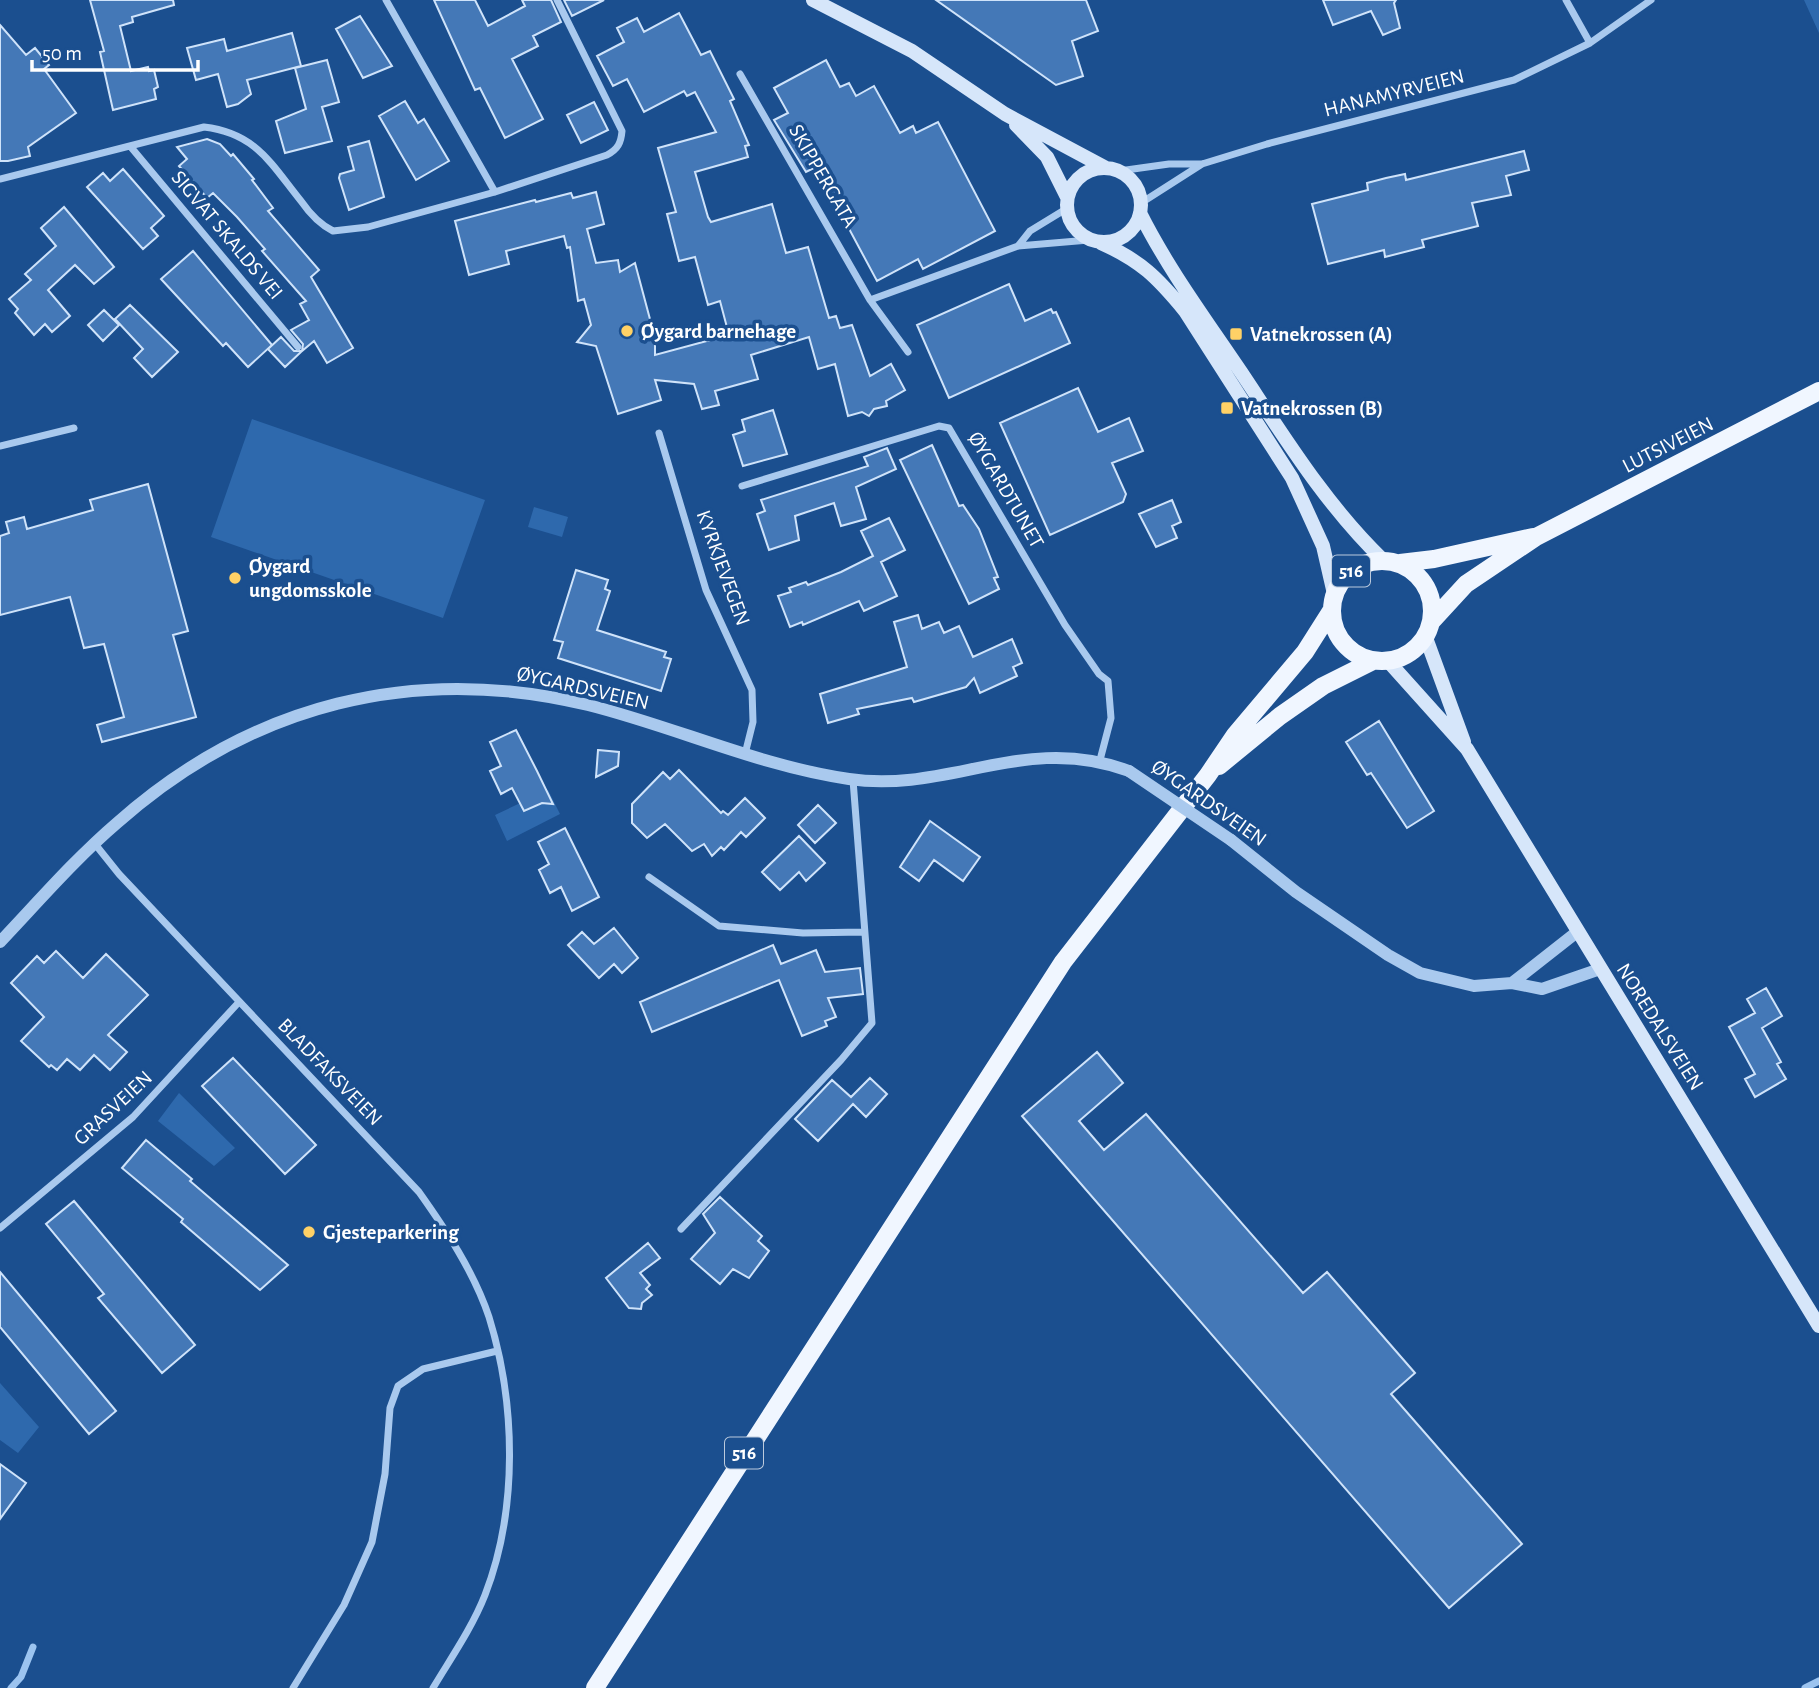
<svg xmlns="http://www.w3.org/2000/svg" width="1819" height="1688" font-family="'Alegreya Sans',sans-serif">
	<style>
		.green { fill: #2e69ad }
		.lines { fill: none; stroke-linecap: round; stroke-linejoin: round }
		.stream { stroke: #9cc4f0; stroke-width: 7 }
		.building { fill: #4478b7; stroke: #cfe3fa; stroke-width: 2 }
		.minor { stroke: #a9c9ee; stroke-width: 7 }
		.tertiary { stroke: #a9c9ee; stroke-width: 12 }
		.secondary { stroke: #d6e6fa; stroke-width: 14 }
		.primary { stroke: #f0f6ff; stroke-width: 18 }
		.tertiary-bridge { stroke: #a9c9ee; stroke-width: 12 }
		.poi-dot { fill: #ffd166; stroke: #1b4f8f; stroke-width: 2.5 }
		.labels { text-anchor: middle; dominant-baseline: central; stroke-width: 7; stroke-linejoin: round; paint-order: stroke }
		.shield { fill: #1b4f8f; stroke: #bbcadd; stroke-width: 2 }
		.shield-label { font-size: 19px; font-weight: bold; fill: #fff }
		.street-label { font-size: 21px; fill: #fff; stroke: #1b4f8f }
		.poi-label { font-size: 21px; font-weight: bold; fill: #fff; stroke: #1b4f8f; text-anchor: start }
	</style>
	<rect width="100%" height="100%" fill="#1b4f8f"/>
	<!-- green -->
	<path class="green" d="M1804,0H1819V33Z
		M252,419L485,500L443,618L211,537Z
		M534,507L568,517L562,537L528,527Z
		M548,790L560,814L507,841L495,815Z
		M179,1093L235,1148L214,1166L158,1121Z
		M0,1383L39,1427L18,1453L0,1440Z"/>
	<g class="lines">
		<!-- stream -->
		<path class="stream" d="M11,1688L21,1677L33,1647
			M1805,1688L1819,1681"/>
	</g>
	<!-- building -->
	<path class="building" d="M90,0H173L174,5L132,17L133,22L120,26L131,71L148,67L149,71L154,70L158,87L154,89L156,99L113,110L100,52L104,51Z
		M434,0H475L488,26L525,6L522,0H551L561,22L533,36L538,46L512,59L543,119L505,138L480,88L475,90Z
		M564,0H604L572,16Z
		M936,0H1086L1098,31L1072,41L1083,76L1056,85Z
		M1323,0H1396L1394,3L1400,28L1383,35L1371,11L1333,25Z
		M679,13L701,55L710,51L734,99L730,101L749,145L745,146L748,157L695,172L708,217L711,222L772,204L786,253L808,247L829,318L836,316L840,328L852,325L870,376L891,364L905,390L886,401L887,406L874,409L869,416L862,412L848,416L835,364L818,369L809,337L751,355L758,379L715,391L719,405L702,409L694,384L655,380L661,400L618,414L596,346L577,342L591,325L584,299L578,301L570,247L567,248L564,236L506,251L509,264L469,275L455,221L535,200L536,202L571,193L573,198L596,192L604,224L587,229L596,263L618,260L620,272L635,263L655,338V355L729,335L720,301L708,305L695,257L679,261L667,214L676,212L658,148L716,132L695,92L687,96L684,91L644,112L627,79L613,86L597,56L624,42L617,28L637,18L644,32Z
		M360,16L392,66L363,78L336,29Z
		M0,25L26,55L35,48L49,65L44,69L76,113L28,147L30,156L8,161H0Z
		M292,33L301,66L247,80L251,94L238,104L227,107L218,74L196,80L187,48L224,39L227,51Z
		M327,60L339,102L322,107L332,141L285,153L276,121L306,109L295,68Z
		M826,60L840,87L849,83L856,96L874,86L900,133L913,126L916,133L938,122L995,231L923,269L918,259L877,281L816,167L806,172L774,120L788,113L774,88Z
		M405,101L418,123L424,119L449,161L416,180L379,116Z
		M594,102L608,130L581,143L567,115Z
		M207,139L220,144L231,156L233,154L254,179L252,180L273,208L268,211L319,270L311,277L353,348L327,363L314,341L302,351L303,344L291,330L309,320L300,304L306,301L262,251L265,249L237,217L213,193L207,198L179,166L187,159L177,147Z
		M369,141L384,197L349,210L339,178L340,174L354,170L348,147Z
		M1524,151L1529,170L1506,176L1511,195L1472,203L1478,226L1422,240L1424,247L1385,257L1384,250L1328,264L1312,204L1368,190L1367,183L1386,178L1405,174L1406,180Z
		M123,169L164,216L151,228L158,236L143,249L87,187L103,173L110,181Z
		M64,207L114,267L94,284L75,265L48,290L70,316L52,332L45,324L34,335L15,313L18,309L9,299L31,280L25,274L56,246L41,228Z
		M193,251L272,345L248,367L226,343L223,346L161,279Z
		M1009,284L1025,321L1051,309L1053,313L1056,312L1070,343L949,398L917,325Z
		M130,305L178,352L152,377L134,358L143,349L115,319Z
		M104,310L119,325L103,341L88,325Z
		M281,337L294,351H302L285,367L268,349Z
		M1078,388L1098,432L1129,418L1143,451L1112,463L1126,494L1123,502L1050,535L1000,423Z
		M773,410L787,454L743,466L733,435L745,431L742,420Z
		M932,445L959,506L963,505L979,529L998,577L994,578L999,589L969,604L900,460Z
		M887,448L896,469L856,487L866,519L841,526L834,503L795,516L799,540L769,550L757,514L765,511L761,500L868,466L864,457Z
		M148,484L188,631L173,635L196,717L102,742L97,725L124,717L104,644L84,648L70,597L0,615V536L9,533L6,522L24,517L27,529L93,510L90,500Z
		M1172,500L1181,522L1172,526L1177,538L1156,547L1139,514Z
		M889,518L905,550L881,562L897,596L864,611L859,601L803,625L802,622L790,627L778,596L791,592L789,588L806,582L808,585L841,572L873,556L861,531Z
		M576,570L608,580L605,589L610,591L597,630L666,652L664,657L671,659L661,691L558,658L563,642L554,640Z
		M918,615L922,629L939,622L944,633L959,626L973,657L1012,639L1022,663L1013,667L1017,676L980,693L974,678L966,687L914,702L912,698L857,709L859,714L828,723L820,694L907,667L894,622Z
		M1379,721L1434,811L1407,828L1371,773L1367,775L1346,742Z
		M516,730L537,771L553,804L542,803L524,811L512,788L501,794L490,771L501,766L490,742Z
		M598,750L619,752L618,766L596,777Z
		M679,770L721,813L723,811L728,815L745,798L765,818L746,837L741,832L724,850L721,847L712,856L704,844L692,851L665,824L647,838L632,823V804L663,772L670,779Z
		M818,805L836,823L815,843L798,825Z
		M930,821L980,857L963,881L934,860L919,881L900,867Z
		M565,828L599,897L572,911L561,887L550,893L539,870L549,864L538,842Z
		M799,836L825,863L806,881L799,872L780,890L762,872Z
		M614,928L638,958L622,973L614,964L599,978L568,945L582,932L594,944Z
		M773,945L781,964L816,950L825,972L860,968L863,994L828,998L836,1017L825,1021L827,1026L802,1036L779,980L652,1032L640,1002Z
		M56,951L83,978L106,954L148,995L108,1035L127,1052L110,1070L94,1055L80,1070L67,1059L57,1070L51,1065L49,1067L21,1041L44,1017L11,983L37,956L44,963Z
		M1766,988L1782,1016L1762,1028L1781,1062L1777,1064L1786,1079L1755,1097L1745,1079L1755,1074L1729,1027L1755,1013L1747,999Z
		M1097,1052L1123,1083L1079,1121L1104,1150L1146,1114L1303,1293L1327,1272L1415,1373L1391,1394L1522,1544L1449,1608L1022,1116Z
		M233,1058L316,1145L285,1174L202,1086Z
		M870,1078L887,1094L866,1117L853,1104L818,1141L795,1119L832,1080L851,1097Z
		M146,1140L192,1179L190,1181L288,1265L260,1290L181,1222L183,1219L122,1168Z
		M720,1197L762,1236L758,1241L769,1251L749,1278L733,1269L720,1284L691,1259L715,1233L703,1214Z
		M74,1201L195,1345L162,1373L98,1298L104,1294L46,1224Z
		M648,1243L660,1258L640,1273L650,1285L646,1289L652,1295L642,1303L641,1309L629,1308L606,1278Z
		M0,1272L116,1411L89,1434L0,1327Z
		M0,1464L26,1483L0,1519Z"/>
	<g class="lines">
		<!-- minor -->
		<path class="minor" d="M386,0L495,192
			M1566,0L1590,43
			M740,74L870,300L908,352
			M130,146L298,347
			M1119,171L1169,164H1202L1267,144L1514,80L1590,43L1651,0
			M0,179L204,127C256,133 271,164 301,201C310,214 319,224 333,231L368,227L495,192L607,155C618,149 621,143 622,131L557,0
			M1141,203L1202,164
			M1018,246L1030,231L1066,209
			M870,300L1018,246L1089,240
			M659,433L706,590L752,690L753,722L745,754
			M0,446L74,428
			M742,486L939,426L949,428L1065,625L1099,674L1108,681L1111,718L1100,760
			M95,844L119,874L419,1192C446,1230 474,1272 489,1317C516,1404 518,1510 485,1595C472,1628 451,1658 433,1688
			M649,877L719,926L803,933L863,932
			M0,1228L133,1117L239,1002
			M681,1229L841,1060L872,1023L853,780
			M293,1688L344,1605L372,1542L385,1474L390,1408L398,1386L423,1369L497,1351"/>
		<!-- tertiary -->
		<path class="tertiary" d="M1231,840L1296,892L1388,955L1420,973L1474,986L1512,983L1542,989L1600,969
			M0,942C38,902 75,859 117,823C251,704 414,663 588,705C676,727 759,766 849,779C948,794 1026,732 1129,771
			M1512,983L1577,932"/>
		<!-- secondary -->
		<path class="secondary" d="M813,0L912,51L1005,114L1106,168
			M1016,125L1047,157L1067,197
			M1067 205a37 37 0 1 1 74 0a37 37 0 1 1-74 0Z
			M1140,213C1168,269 1206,320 1241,372C1285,438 1326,505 1383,560
			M1101,243C1141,261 1157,277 1185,311L1292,478L1323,546L1334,594
			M1426,638L1464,742
			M1388,661L1467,749L1819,1326"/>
		<!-- primary -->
		<path class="primary" d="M1332 611a50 50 0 1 1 100 0a50 50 0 1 1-100 0Z
			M1400,563L1434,559L1533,537
			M1432,621L1466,584L1536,537L1819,391
			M1219,766L1280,716L1323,686L1373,661
			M595,1688L1063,962L1208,775L1235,735L1305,652L1331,611"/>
		<!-- tertiary-bridge -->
		<path class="tertiary-bridge" d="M1129,771L1231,840"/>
	</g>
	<!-- markers -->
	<g class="poi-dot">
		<circle cx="627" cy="331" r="7"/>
		<rect x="1229" y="327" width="14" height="14" rx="3.5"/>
		<rect x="1220" y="401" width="14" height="14" rx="3.5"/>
		<circle cx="235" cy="578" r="7"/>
		<circle cx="309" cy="1232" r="7"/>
	</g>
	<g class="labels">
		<!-- shield labels -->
		<g class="shield">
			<rect x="1332" y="555.5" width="38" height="31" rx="5"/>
			<rect x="725" y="1437.5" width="38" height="31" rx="5"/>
		</g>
		<g class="shield-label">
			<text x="1351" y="571">516</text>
			<text x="744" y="1453">516</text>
		</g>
		<!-- street labels -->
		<g class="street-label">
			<text transform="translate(1394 93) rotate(-14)">HANAMYRVEIEN</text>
			<text transform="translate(823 176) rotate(60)">SKIPPERGATA</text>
			<text transform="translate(227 235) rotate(50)">SIGVAT SKALDS VEI</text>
			<text transform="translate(1668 445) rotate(-27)">LUTSIVEIEN</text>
			<text transform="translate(1006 490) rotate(60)">ØYGARDTUNET</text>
			<text transform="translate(723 568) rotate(70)">KYRKJEVEGEN</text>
			<text transform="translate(583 688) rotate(13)">ØYGARDSVEIEN</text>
			<text transform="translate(1209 803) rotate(35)">ØYGARDSVEIEN</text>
			<text transform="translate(1660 1027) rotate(58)">NOREDALSVEIEN</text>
			<text transform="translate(330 1072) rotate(46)">BLADFAKSVEIEN</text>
			<text transform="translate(113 1108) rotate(-43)">GRASVEIEN</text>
		</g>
		<!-- poi labels -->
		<g class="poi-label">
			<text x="641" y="331">Øygard barnehage</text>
			<text x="1250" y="334">Vatnekrossen (A)</text>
			<text x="1241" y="408">Vatnekrossen (B)</text>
			<text x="249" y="566">Øygard<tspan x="249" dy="24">ungdomsskole</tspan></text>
			<text x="323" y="1232">Gjesteparkering</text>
		</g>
	</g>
	<!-- scale -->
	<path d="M32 60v10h166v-10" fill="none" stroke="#ffffff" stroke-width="3.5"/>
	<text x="42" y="60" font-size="21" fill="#ffffff" stroke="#1b4f8f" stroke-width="5" paint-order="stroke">50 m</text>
</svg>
